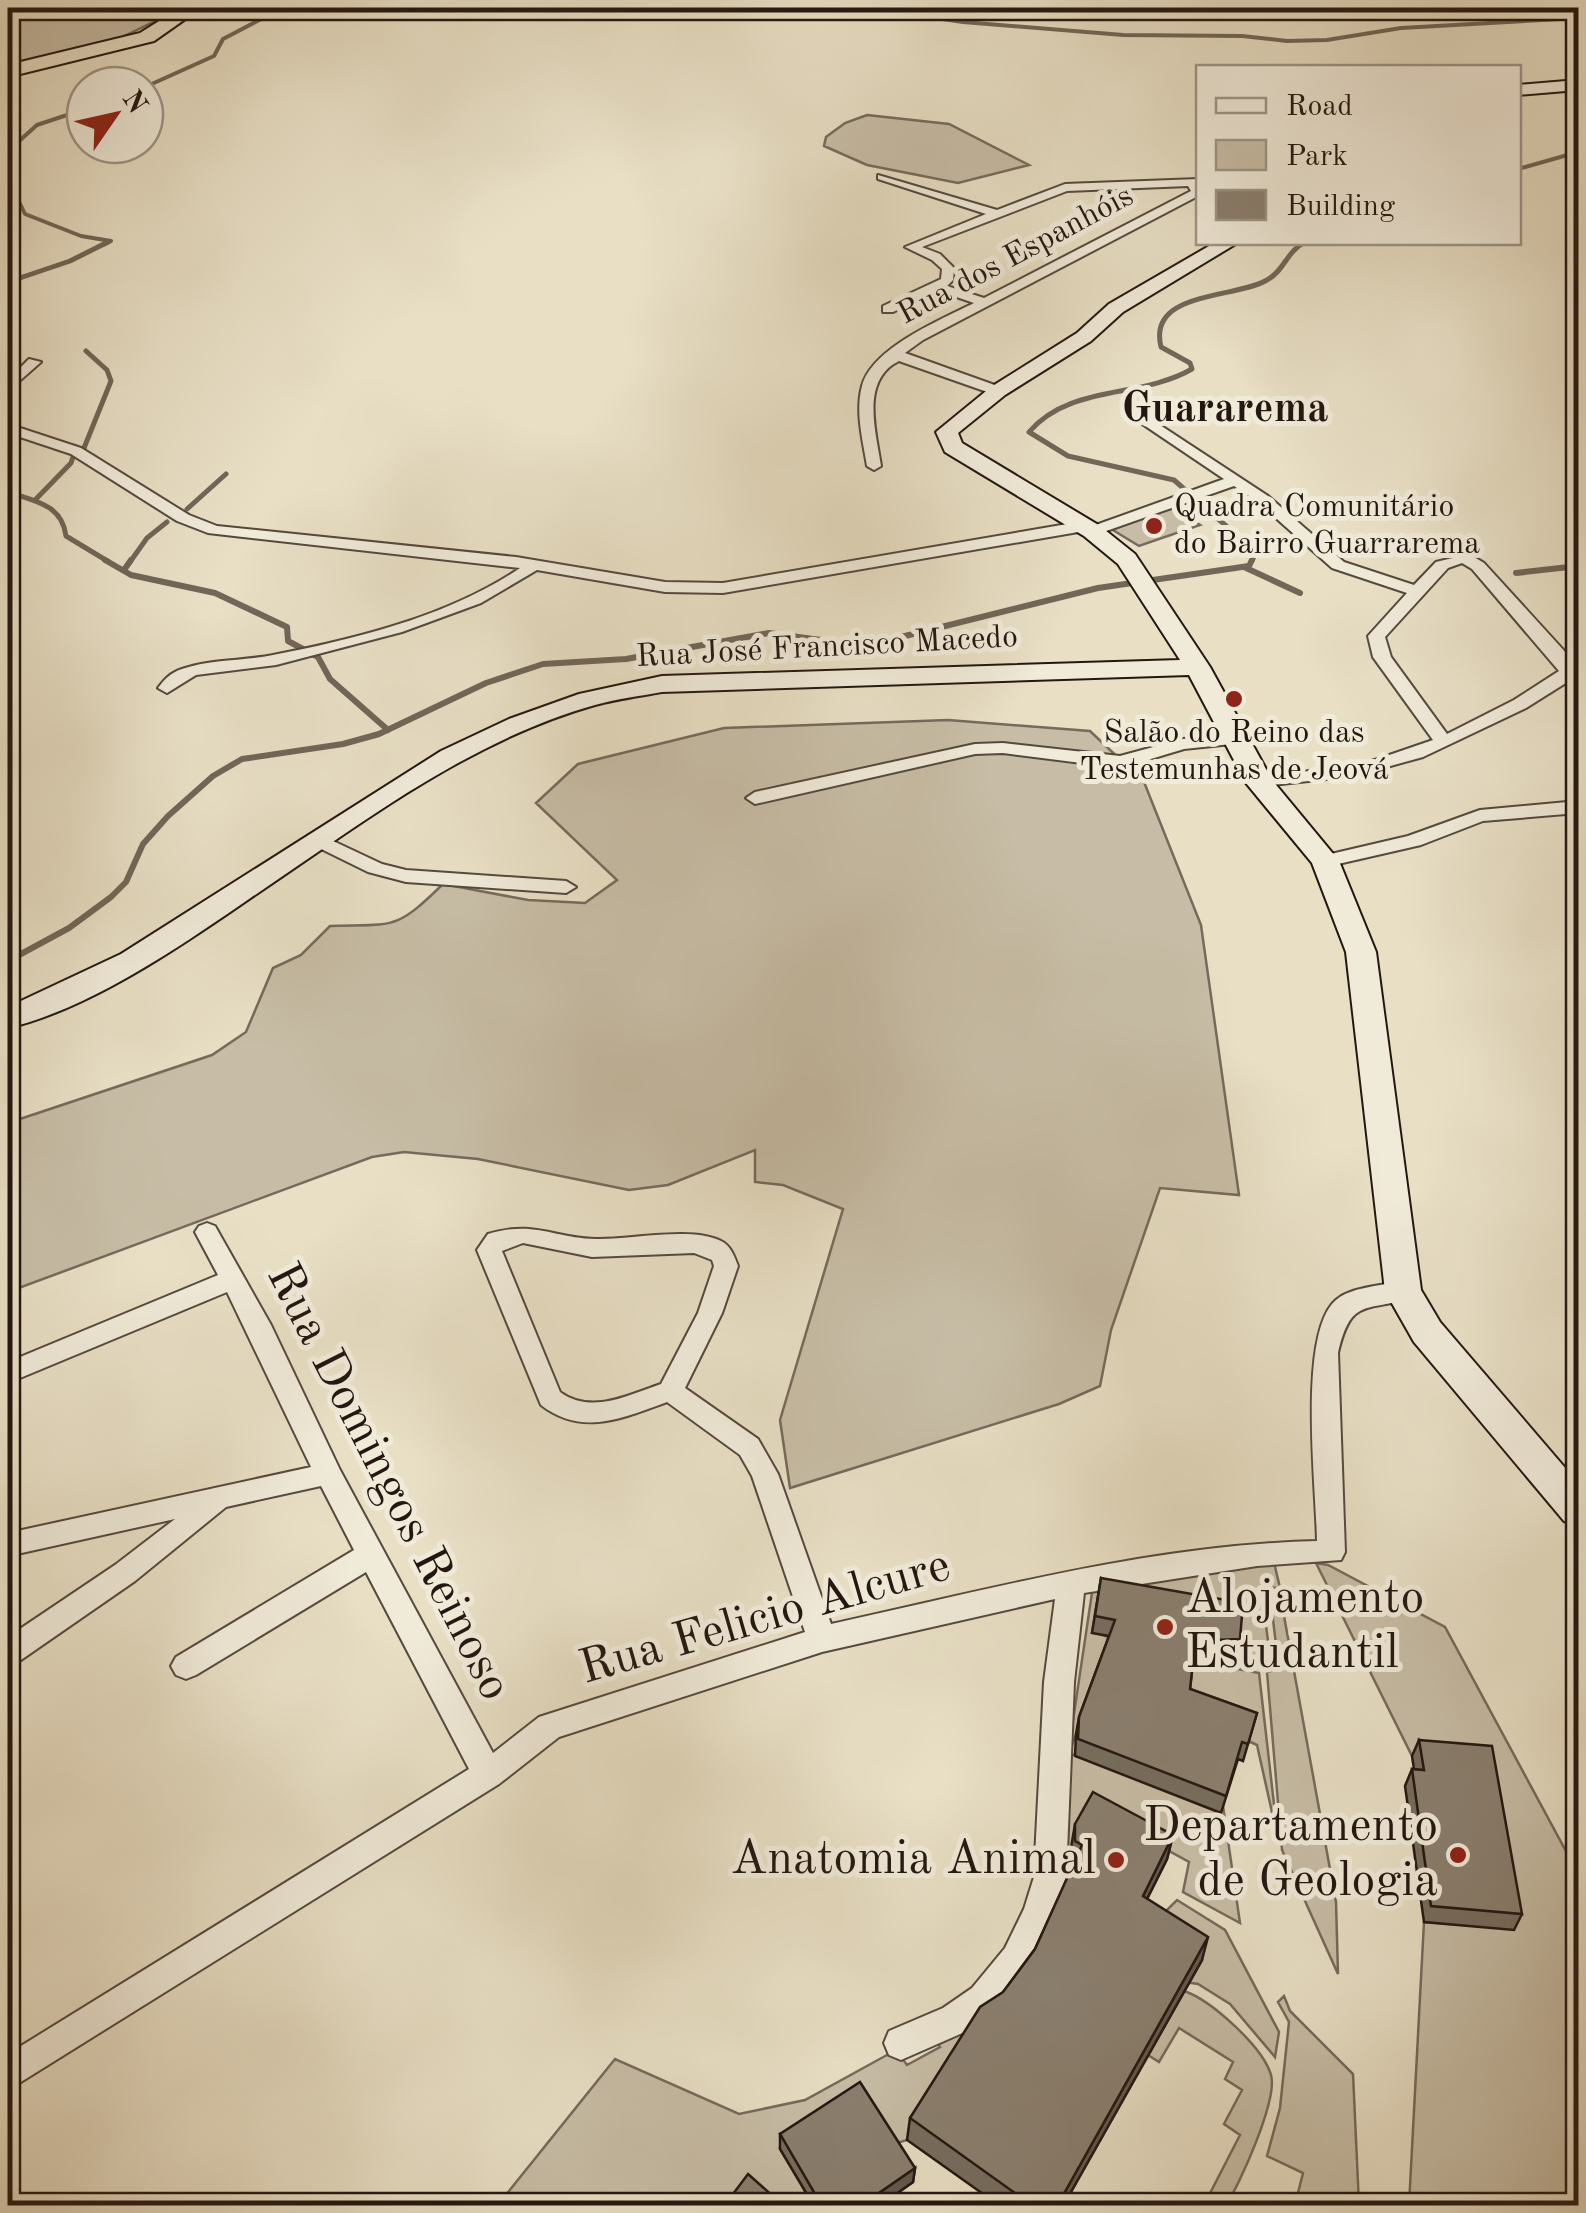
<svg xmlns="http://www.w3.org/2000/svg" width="1586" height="2213" font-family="'Old Standard TT',serif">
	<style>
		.green { fill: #c7bda6; stroke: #766a5c; stroke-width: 2.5 }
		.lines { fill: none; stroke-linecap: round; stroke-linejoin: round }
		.stream-far2 { stroke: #716658; stroke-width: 4 }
		.stream-far1 { stroke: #716658; stroke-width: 5 }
		.stream { stroke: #716658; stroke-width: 6 }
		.street-casing { stroke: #55493e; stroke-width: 4 }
		.secondary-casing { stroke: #241711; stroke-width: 4 }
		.highway-casing { stroke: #241711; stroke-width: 4 }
		.street { fill: #f0ead9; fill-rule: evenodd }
		.secondary { fill: #f0ead9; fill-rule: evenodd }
		.highway { fill: #e8dfc5; fill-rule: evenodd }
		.wall { fill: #776d5f; stroke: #241711; stroke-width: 2.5 }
		.shaded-wall { fill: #61594e; stroke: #241711; stroke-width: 2.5 }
		.building { fill: #8a7f6f; stroke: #241711; stroke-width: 2.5 }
		.poi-dot { fill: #8f2418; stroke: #f0ead9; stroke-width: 4 }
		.labels { text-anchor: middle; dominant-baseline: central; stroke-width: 10; stroke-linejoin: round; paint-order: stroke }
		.far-street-label { font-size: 32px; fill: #241711; stroke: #f0ead9 }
		.far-poi-label { font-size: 32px; fill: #241711; stroke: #f0ead9; text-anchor: start }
		.far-district-label { font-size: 42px; font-weight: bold; fill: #241711; stroke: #f0ead9 }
		.near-street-label { font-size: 48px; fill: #241711; stroke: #f0ead9 }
		.near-poi-label { font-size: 48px; fill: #241711; stroke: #f0ead9; text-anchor: end }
	</style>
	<rect width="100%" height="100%" fill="#e8dfc5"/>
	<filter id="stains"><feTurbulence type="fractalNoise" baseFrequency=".002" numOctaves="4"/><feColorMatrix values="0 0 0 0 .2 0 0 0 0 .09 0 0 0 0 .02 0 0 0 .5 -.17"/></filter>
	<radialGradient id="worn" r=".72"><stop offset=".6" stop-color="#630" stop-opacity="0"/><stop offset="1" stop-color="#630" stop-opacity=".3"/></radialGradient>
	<!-- green -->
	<path class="green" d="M8,8H182L116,40L8,66Z
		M867,115L949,124L1029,165L958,183L867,165L824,146L826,137L845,123Z
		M1168,506L1200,525L1139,546L1108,527Z
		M948,720L1090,731L1144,782L1201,925L1239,1195L1160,1188L1111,1330L1100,1386L1059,1404L790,1488L780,1420L843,1209L783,1185L755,1182V1150L668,1185L629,1190L478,1159L404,1152L372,1157L8,1292V1123L212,1055L246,1032L273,968L301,955L330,926C395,924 395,931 443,884L528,900L585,903L617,880L536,803L578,764L724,728Z
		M1273,1558L1280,1588L1261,1587L1271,1664L1236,1656L1238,1621L1098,1596L1092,1632L1190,1661L1211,1655L1219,1657L1222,1666L1259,1673L1278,1839L1257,1745L1099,1673L1069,1753L1220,1812L1223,1806L1240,1923L1183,1892L1189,1862L1092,1809L1064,1861L1162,1915L1177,1900L1225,1930L1279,2032L1275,2057L1230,2004L1198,1984L1022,1957L1068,1754L1093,1586Z
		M1316,1563L1328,1565L1445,1627L1575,1868L1578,1881V2205H1409L1424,1922L1514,1929L1485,1763L1412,1756Z
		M1280,1594L1336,1902L1338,1974L1282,1850L1267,1672L1279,1669L1270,1595Z
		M1184,1991C1211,2000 1263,2047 1271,2075C1278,2099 1240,2184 1226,2205H1204L1240,2135L1224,2124L1242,2090L1225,2079L1233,2062L1179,2028L1159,2062L1148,2055Z
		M1284,1996L1290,2011L1353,2074L1359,2205H1295L1303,2173L1267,2156L1280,2108L1289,2022L1278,2002Z
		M991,2007L907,2140L890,2145L780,2149L813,2205L497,2206L615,2059L739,2114L805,2100L896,2050L907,2065L940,2047L930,2032Z"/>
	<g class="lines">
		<!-- stream-far2 -->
		<path class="stream-far2" d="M868,8L963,22L1123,35L1242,36L1287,41L1327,40L1401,28L1578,18
			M145,87L214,56L223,39L263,18L272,8
			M8,151L37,125L85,109
			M1518,169L1578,152
			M8,179L25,214L81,236L111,241L103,245
			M1300,245L1306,242"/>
		<!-- stream-far1 -->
		<path class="stream-far1" d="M8,282L70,261L108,242
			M84,448L111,381L107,370L86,351
			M8,492C34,501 62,504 66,536L109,562
			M36,499L71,463L74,454
			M187,509L226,474
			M130,562L147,538L167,522
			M1251,562L1255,555L1250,547L1174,480L1068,456L1029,432C1070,384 1140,399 1192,369L1190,363L1161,347C1147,291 1235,299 1267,280C1284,271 1287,251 1305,242"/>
		<!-- stream -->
		<path class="stream" d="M105,560L131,575L215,593L287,627L288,641L318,657L330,679L388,730
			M1244,567L1300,593
			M124,570L131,560
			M1516,573L1578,566
			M8,961L69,928L111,897L126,882L143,844L168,816L213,776L242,759L343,744L379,734L486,683L543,664L626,659L769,633L843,643L889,640L1098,588L1249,566L1252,560"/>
		<defs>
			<path id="street" d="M878,175L997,210L1065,184L1198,179V196L923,340L905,353L1003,388V394H993L899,361C860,380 876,432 881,466L874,470L867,466C863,441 855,412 862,386C872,348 940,320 974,303L939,291L893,312H883V306L941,279L942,269L932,260L905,247L986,214L878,179ZM1188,186L1191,191L984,298L947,286L953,280L954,268L940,254L922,247L1067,191Z
				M29,359L41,362L8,391V380Z
				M1134,408L1268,496L1344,562L1414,585L1436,562L1469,554L1484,563L1567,654L1577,671L1569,681L1526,708L1423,757L1354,776L1253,787V779L1366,763L1433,740L1373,657L1368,636L1407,593L1332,568L1258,502L1234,486L1092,536L1084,531L723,593L665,592L537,570L481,603L402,632L276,665L196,675L167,693L158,688C165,679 170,673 182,669C210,659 243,661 273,655C356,639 449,616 520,568L208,533L177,521L71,454L8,433V424L81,448L189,515L217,526L516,557L665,582L723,583L1085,521L1093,526L1224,479L1129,415L1127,412ZM1462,563L1472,569L1559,671L1514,700L1447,734L1391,657L1385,637L1448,568Z
				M1235,734L1241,735V743L1184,749L1121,768L1003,753L975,754L755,804L746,798L755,792L975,744L1003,743L1120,756L1183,739Z
				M1578,801V813L1483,821L1421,845L1325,867L1315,861L1318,857L1408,836L1480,810Z
				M316,833L382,864L406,870L566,881L576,887L566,893L406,882L368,872L309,843L306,839L309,835Z
				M207,1223L215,1226L271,1325L340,1470L493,1753L539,1717L805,1632L752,1476L740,1455L667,1402C623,1418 582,1437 541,1405L477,1250L488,1234C535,1220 553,1238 596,1239C629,1240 692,1226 721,1241C731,1246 734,1256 738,1266L722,1313L685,1388L758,1439L778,1474L831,1624C991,1589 1152,1545 1317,1541C1316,1486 1299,1344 1332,1304C1342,1292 1359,1289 1374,1286C1386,1284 1399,1281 1412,1284L1415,1291L1412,1298C1366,1312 1351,1297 1338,1353L1345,1552L1341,1560L1257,1566L1084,1593L1074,1682L1066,1877L1056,1909L1028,1970L996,2012L967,2031L901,2060L889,2055L884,2043L889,2031L943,2008L972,1988L1005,1948L1024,1909L1034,1877L1044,1682L1055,1599L822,1652L559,1737L499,1784L8,2090V2054L469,1769L366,1572L196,1675L186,1679L176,1675L171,1666L176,1657L354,1550L321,1486L226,1507L135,1581L18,1662L8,1666V1637L115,1565L175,1519L8,1556V1533L311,1467L227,1292L8,1383V1362L218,1275L195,1232L199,1226ZM523,1243L592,1257L694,1253L712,1260L714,1266L698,1313L661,1384C628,1395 592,1415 560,1392L502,1251Z"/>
			<path id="secondary" d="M1578,80V90L1518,95V85Z
				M1216,242H1239L1123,312L1091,341L1005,395L958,433L962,443L1100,526L1135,554L1210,667L1272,780L1339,861L1376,952L1421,1290L1440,1322L1578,1483V1526L1564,1521L1414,1342L1385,1291L1346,952L1312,863L1246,783L1189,675L662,692C640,696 616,699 595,705C467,741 358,826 249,899C181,946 89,1009 8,1028V1007L121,954L441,751L509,719L579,694L662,676L1180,660L1118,564L1084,536L945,452L936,432L991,387L1077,333L1109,304Z"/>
			<path id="highway" d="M180,8H201L154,41L8,77V65L140,33Z"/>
		</defs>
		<!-- street casing -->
		<use href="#street" class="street-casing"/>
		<!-- secondary casing -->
		<use href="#secondary" class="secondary-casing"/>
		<!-- highway casing -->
		<use href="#highway" class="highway-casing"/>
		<!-- street -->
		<use href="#street" class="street"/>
		<!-- secondary -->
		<use href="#secondary" class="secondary"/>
		<!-- highway -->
		<use href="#highway" class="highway"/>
	</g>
	<!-- wall -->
	<path class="wall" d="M1101,1578L1240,1639L1236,1656L1212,1658L1210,1665L1193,1662L1190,1689L1257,1713L1243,1761L1238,1759L1221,1813L1075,1756L1076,1734L1079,1717L1109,1636L1092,1633Z
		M1419,1740L1522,1914L1514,1930L1424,1922L1405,1786L1412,1769H1414L1412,1756Z
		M1075,1824L1173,1835L1167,1859L1147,1899L1202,1960L1063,2206H1000L907,2140L910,2118L1035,1949L1073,1866L1070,1864L1071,1848Z
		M780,2134L915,2168L913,2182L879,2206H814L780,2149Z"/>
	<!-- shaded-wall -->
	<path class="shaded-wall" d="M1173,1835L1167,1859L1137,1919L1143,1896Z
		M1208,1937L1202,1960L1063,2206H1057Z
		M915,2168L913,2182L879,2206H860Z"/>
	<!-- building -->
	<path class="building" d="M1101,1578L1243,1603L1240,1639L1215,1640L1214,1648L1195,1644L1190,1689L1257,1713L1248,1744L1242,1742L1226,1796L1078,1739L1079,1717L1115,1620L1095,1616Z
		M1419,1740L1492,1746L1522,1914L1431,1906L1412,1769L1424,1770Z
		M1093,1792L1173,1835L1143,1896L1208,1937L1057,2206H1033L910,2118L980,2007L1003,1992L1035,1949L1082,1845L1075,1841V1824Z
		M860,2082L915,2168L860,2206H822L780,2134Z
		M748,2174L784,2206H724Z
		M693,2199L700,2206H689Z"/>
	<!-- markers -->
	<g class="poi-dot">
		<circle cx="1154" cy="526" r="10"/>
		<circle cx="1234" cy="699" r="10"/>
		<circle cx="1165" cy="1627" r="10"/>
		<circle cx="1458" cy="1855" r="10"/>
		<circle cx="1116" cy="1860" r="10"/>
	</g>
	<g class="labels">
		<!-- far-street labels -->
		<g class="far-street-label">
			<text transform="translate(1016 256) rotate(-28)">Rua dos Espanhóis</text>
			<text transform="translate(827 648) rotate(-3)">Rua José Francisco Macedo</text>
		</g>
		<!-- far-poi labels -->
		<g class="far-poi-label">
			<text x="1174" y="508">Quadra Comunitário<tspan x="1174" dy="37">do Bairro Guarrarema</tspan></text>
			<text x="1234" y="734" text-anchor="middle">Salão do Reino das<tspan x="1234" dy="37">Testemunhas de Jeová</tspan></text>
		</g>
		<!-- far-district labels -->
		<g class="far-district-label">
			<text x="1225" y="410">Guararema</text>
		</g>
		<!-- near-street labels -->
		<g class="near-street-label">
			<text transform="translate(388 1482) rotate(63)">Rua Domingos Reinoso</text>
			<text transform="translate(765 1618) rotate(-16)">Rua Felicio Alcure</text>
		</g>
		<!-- near-poi labels -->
		<g class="near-poi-label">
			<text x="1185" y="1599" text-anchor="start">Alojamento<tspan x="1185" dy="55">Estudantil</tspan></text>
			<text x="1438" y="1827">Departamento<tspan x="1438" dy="55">de Geologia</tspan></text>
			<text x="1096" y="1860">Anatomia Animal</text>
		</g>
	</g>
	<!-- margin -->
	<rect width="1586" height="2213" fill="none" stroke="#e8dfc5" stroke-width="40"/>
	<rect x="10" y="10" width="1566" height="2193" fill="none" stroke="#241711" stroke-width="5"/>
	<rect x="20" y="20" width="1546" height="2173" fill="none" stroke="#241711" stroke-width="2.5"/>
	<!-- legend -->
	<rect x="1196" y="65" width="325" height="180" fill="#f0ead9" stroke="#9e9689" stroke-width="2.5"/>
	<rect x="1216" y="98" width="50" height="15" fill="#f0ead9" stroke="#9e9689" stroke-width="2.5"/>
	<text x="1286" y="115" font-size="30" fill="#241711">Road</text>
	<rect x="1216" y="140" width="50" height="30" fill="#c7bda6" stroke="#9e9689" stroke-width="2.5"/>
	<text x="1286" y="165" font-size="30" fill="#241711">Park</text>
	<rect x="1216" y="190" width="50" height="30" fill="#8a7f6f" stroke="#9e9689" stroke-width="2.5"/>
	<text x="1286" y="215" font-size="30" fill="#241711">Building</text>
	<!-- north arrow -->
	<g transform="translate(115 115) rotate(56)"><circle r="48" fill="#f0ead9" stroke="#9e9689" stroke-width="2.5"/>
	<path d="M0-8L18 38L0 25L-18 38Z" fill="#8f2418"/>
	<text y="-15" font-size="28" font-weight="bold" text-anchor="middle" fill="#241711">N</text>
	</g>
	<rect width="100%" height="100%" filter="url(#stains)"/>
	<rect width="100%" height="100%" fill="url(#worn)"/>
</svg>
